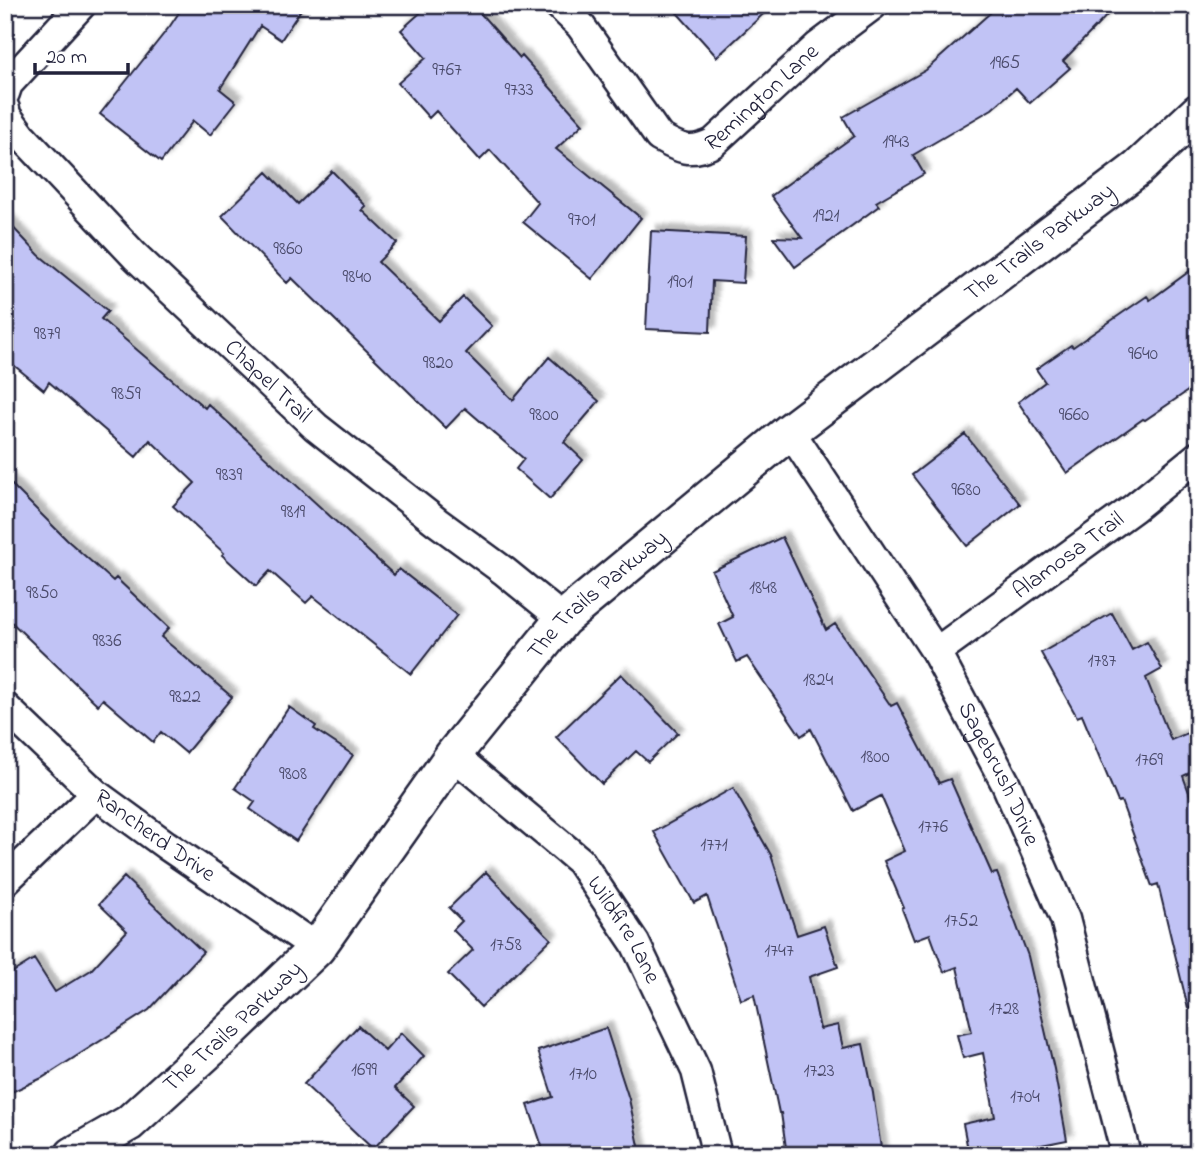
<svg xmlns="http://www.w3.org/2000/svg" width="1203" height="1160" font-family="'Indie Flower',sans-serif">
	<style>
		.building { fill: #c1c3f5; stroke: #22223b; stroke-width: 2; filter: url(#shadow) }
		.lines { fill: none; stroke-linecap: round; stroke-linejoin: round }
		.minor-casing { stroke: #22223b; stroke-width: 33 }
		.tertiary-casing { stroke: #22223b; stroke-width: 40 }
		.minor { stroke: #fff; stroke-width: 28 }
		.tertiary { stroke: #fff; stroke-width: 35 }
		.labels { text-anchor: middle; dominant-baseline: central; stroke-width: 5; stroke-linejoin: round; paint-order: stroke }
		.number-label { font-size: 19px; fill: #4a4a6a }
		.street-label { font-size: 23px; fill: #22223b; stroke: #fff }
	</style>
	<defs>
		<filter id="shadow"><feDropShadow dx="6" dy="-6" stdDeviation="2" flood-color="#0004"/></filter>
	</defs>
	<rect width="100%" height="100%" fill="#fff"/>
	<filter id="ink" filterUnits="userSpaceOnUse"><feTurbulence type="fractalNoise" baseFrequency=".0143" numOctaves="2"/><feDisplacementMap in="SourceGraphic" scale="14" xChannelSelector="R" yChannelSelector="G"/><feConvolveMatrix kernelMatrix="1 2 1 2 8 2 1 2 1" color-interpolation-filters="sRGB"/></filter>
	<g filter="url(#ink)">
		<!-- building -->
		<path class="building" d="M184,5H304L281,40L260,26L220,89L236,102L210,135L193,121L161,162L100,114L170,26Z
			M429,5H473L520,58L522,56L583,124L556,149L641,218L592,279L523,222L538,203L490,150L480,160L436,111L429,118L398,83L426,58L401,30Z
			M670,5H773L717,57Z
			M999,5H1117L1063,61L1070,68L1030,103L1016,88L992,109L913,155L924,174L876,202L879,206L795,267L773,237L802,238L771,196L854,136L843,117L926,70Z
			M332,171L366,206L362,210L397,243L378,262L439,321L463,297L492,326L466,353L513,400L549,357L599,401L564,442L583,460L550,499L516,469L524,459L465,408L446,428L292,278L287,283L222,216L267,172L298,204Z
			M5,219L39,255L108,311L101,319L205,408L208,404L394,575L399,569L457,615L411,674L313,596L306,603L270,571L256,586L222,555L224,553L173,506L195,483L150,440L136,457L49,382L44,390L5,358Z
			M651,231L746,236L743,283L712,281L710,332L646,329Z
			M1198,265V384L1145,420L1143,419L1067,473L1018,402L1045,382L1036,369L1071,345L1073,347L1147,296L1150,300Z
			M965,434L1020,504L967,546L912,475Z
			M5,478L67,540L113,581L116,578L169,628L161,637L232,697L186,753L161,732L153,742L103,699L98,705L5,616Z
			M782,537L826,630L835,624L891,706L897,703L939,783L950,779L992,874L997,873L1028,956L1054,1069L1067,1140L990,1155H969L963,1124L995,1117L983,1053L963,1058L957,1035L972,1032L957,967L944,972L930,934L914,940L902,909L904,908L884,861L905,851L881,796L853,811L811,729L801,736L747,657L737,662L719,624L733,617L712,571Z
			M1112,613L1132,650L1147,642L1162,669L1146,678L1171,740L1190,732L1198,752V769L1183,776L1198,817V1007L1188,1008L1158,884L1152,886L1121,801L1118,802L1082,715L1077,717L1041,653Z
			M621,674L678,733L648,762L636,751L602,784L556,737Z
			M289,707L316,726L314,729L353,755L296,841L250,809L255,802L235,788Z
			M733,788L771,855L797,935L824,926L838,967L809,977L820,1029L838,1025L843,1048L863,1044L873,1093L882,1155H787L781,1113H779L754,995L741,1000L707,896L694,903L654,832Z
			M486,872L551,939L481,1007L448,974L473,950L453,930L462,921L449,908Z
			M124,877L203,952L149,1010L42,1078L5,1095V977L34,959L55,992L91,970L127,931L99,904Z
			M358,1026L385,1051L401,1033L424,1056L395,1088L414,1106L373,1149L304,1084Z
			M606,1028L629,1099L641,1155H545L528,1105L553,1097L538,1051Z"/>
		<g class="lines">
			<defs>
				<g id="minor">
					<path id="s1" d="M559,5L580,25L659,137C680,149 690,154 713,143L817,47L873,5"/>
					<path d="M5,93L8,84L81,5"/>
					<path id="s2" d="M5,109L6,115L21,135L135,256L316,427L437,522L504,571L563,619"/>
					<path id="s3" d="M790,431L936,652L1006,784L1065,919L1126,1155"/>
					<path id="s4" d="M936,652L1134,508L1198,456"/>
					<path id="s5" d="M5,707L96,794L166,845L317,948"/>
					<path id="s6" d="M453,755L580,861L635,943L696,1071L717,1155"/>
					<path d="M5,881L96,794"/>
				</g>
				<g id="tertiary">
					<path id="s7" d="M73,1155L129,1123L228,1033L317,948L453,755L563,619L790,431L1137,169L1198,112"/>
				</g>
			</defs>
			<!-- minor casing -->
			<use href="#minor" class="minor-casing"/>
			<!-- tertiary casing -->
			<use href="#tertiary" class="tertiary-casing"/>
			<!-- minor -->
			<use href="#minor" class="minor"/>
			<!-- tertiary -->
			<use href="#tertiary" class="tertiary"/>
		</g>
	</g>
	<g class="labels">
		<!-- number labels -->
		<g class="number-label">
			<text x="1005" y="63">1965</text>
			<text x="447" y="70">9767</text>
			<text x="519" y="90">9733</text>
			<text x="896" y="142">1943</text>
			<text x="826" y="216">1921</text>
			<text x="582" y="220">9701</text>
			<text x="288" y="249">9860</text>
			<text x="357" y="277">9840</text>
			<text x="680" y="282">1901</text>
			<text x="47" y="334">9879</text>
			<text x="1143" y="354">9640</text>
			<text x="438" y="363">9820</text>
			<text x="126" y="394">9859</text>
			<text x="544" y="415">9800</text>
			<text x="1074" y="415">9660</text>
			<text x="229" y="475">9839</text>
			<text x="966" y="490">9680</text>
			<text x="293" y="512">9819</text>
			<text x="763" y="588">1848</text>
			<text x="42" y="593">9850</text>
			<text x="107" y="641">9836</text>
			<text x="1102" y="661">1787</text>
			<text x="818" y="680">1824</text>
			<text x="185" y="697">9822</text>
			<text x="875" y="757">1800</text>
			<text x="1149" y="760">1769</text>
			<text x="293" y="774">9808</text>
			<text x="933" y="827">1776</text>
			<text x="714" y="845">1771</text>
			<text x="961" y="921">1752</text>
			<text x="506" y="945">1758</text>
			<text x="779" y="951">1747</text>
			<text x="1004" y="1009">1728</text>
			<text x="364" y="1070">1699</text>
			<text x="819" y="1071">1723</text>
			<text x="583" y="1074">1710</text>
			<text x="1025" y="1097">1704</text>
		</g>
		<!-- street labels -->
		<g class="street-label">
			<text stroke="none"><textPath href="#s1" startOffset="290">Remington Lane</textPath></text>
			<text stroke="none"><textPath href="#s7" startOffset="1340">The Trails Parkway</textPath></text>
			<text stroke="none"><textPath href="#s2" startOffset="380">Chapel Trail</textPath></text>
			<text stroke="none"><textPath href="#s4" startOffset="164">Alamosa Trail</textPath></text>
			<text stroke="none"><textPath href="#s7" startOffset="774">The Trails Parkway</textPath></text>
			<text stroke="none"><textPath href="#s3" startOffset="402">Sagebrush Drive</textPath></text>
			<text stroke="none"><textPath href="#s5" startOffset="198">Rancherd Drive</textPath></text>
			<text stroke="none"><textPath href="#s6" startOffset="247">Wildfire Lane</textPath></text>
			<text stroke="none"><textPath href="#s7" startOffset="206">The Trails Parkway</textPath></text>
		</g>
	</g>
	<!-- margin -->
	<rect width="1203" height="1160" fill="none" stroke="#fff" stroke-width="28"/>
	<rect x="14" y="14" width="1175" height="1132" fill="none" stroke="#22223b" stroke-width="2.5" filter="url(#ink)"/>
	<!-- scale -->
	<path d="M35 63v10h93v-10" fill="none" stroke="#22223b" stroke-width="3.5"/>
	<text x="46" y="63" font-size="21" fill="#22223b" stroke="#ffffff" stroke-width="5" paint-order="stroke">20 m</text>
</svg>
